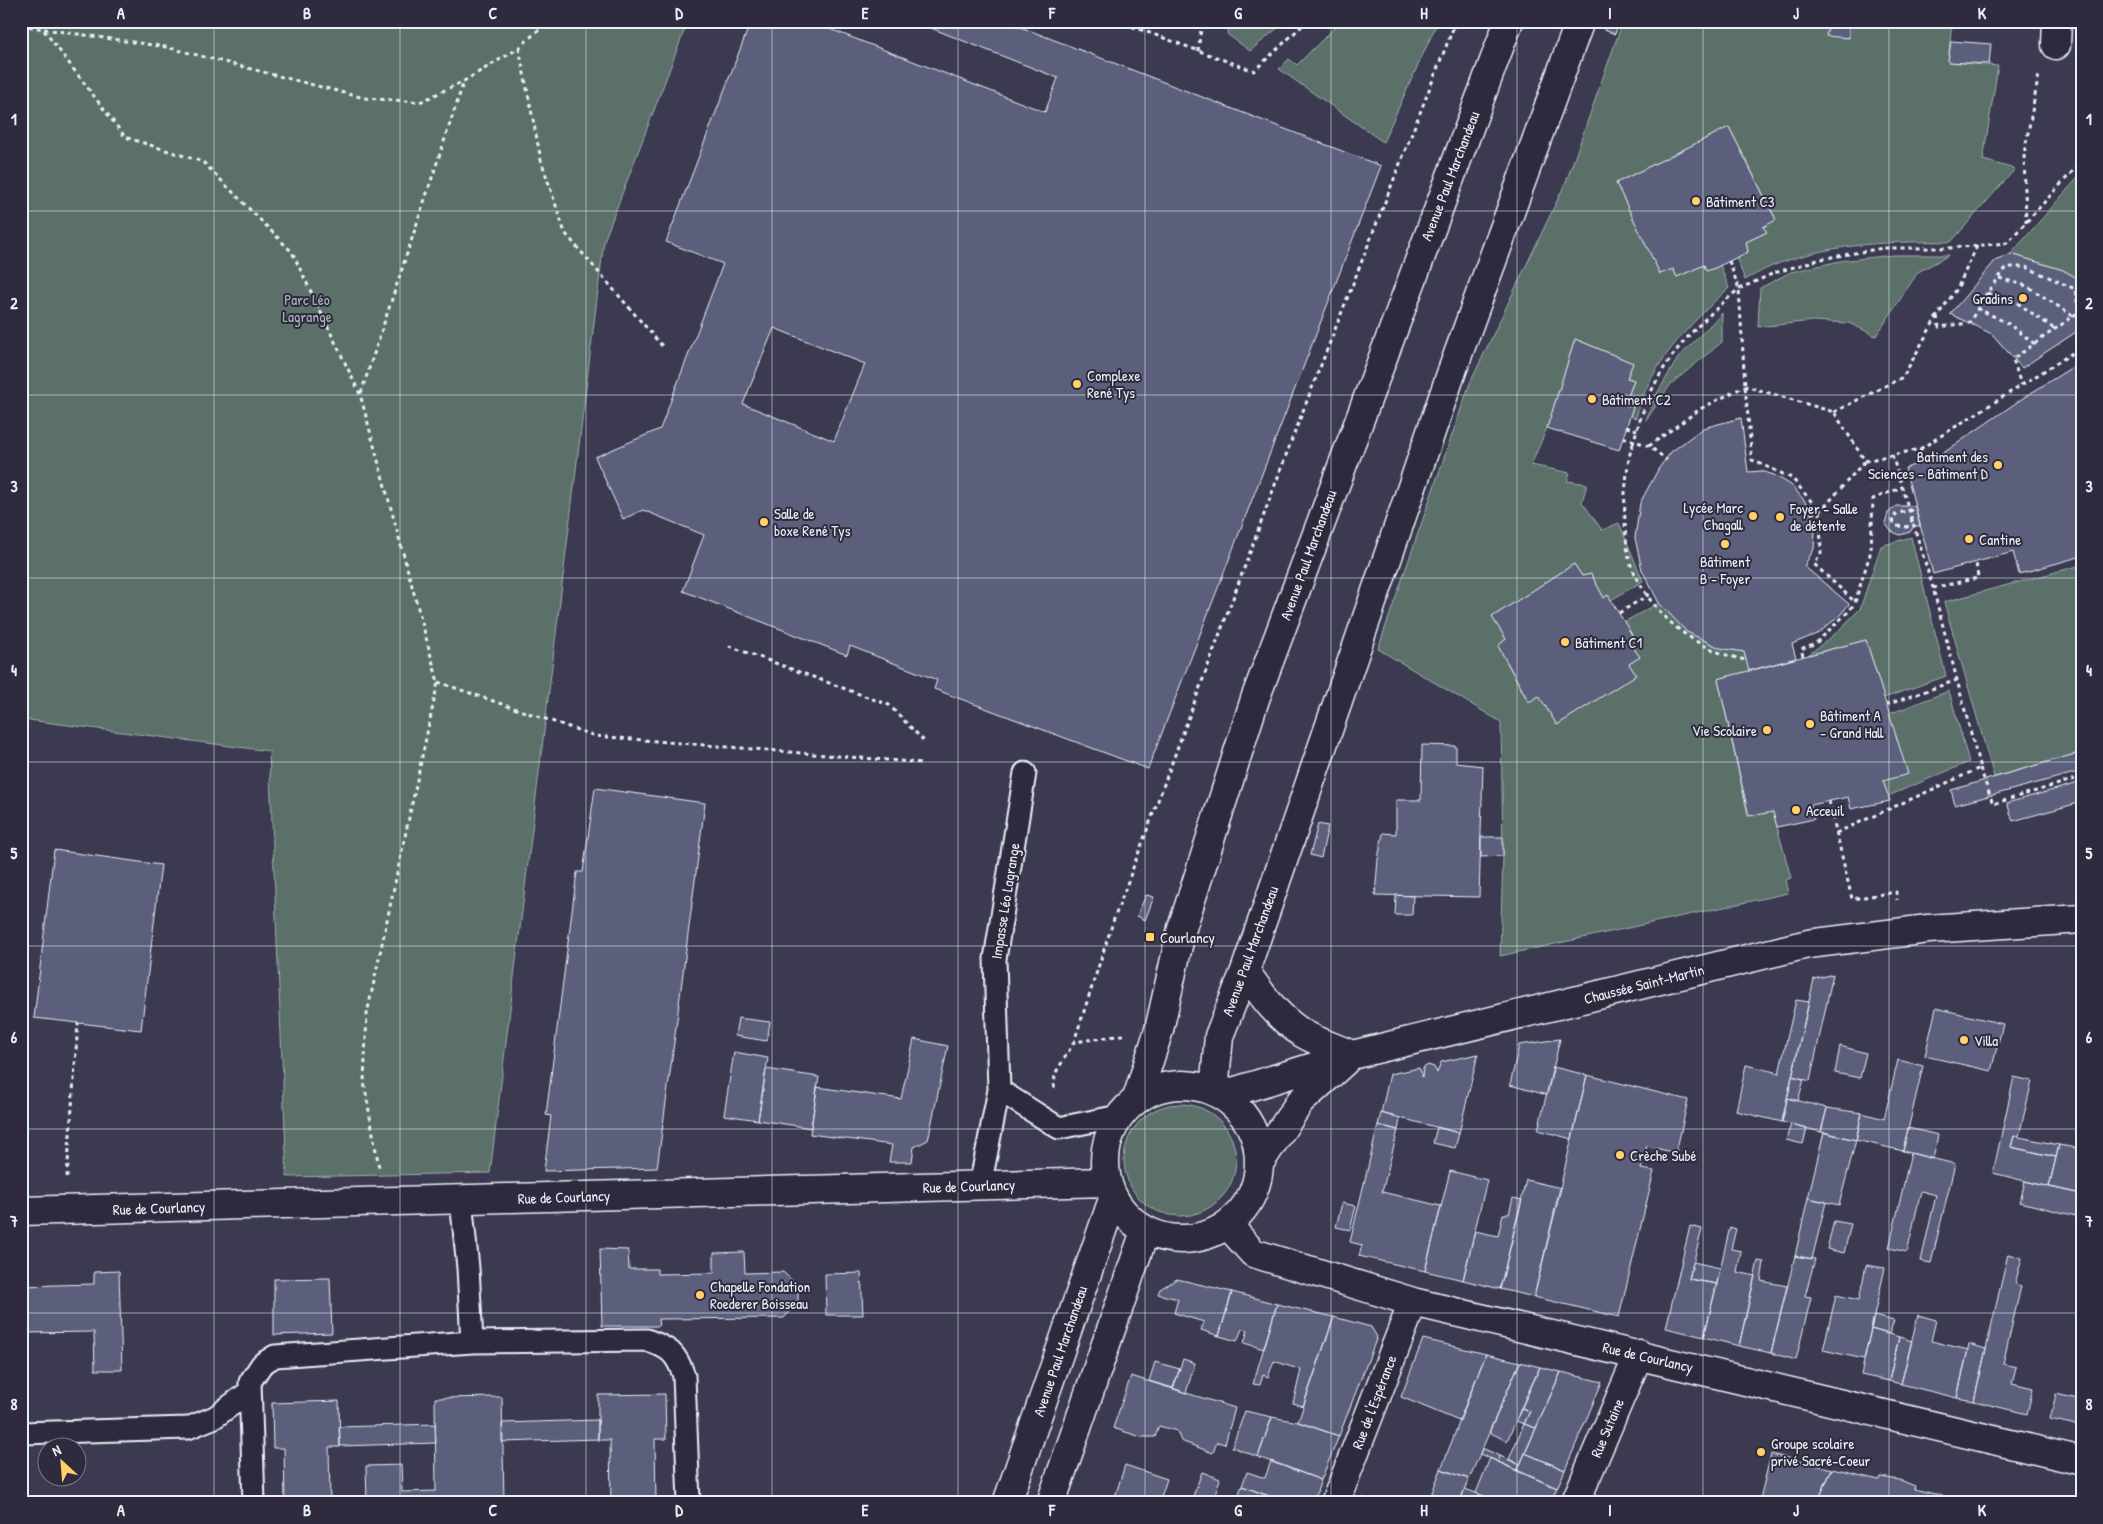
<svg xmlns="http://www.w3.org/2000/svg" width="2103" height="1524" font-family="'Patrick Hand',sans-serif">
	<style>
		.green { fill: #5a6f69; stroke: #a1b0b0 }
		.building { fill: #5c5e7b; stroke: #e8f1f8; fill-rule: evenodd }
		.lines { fill: none; stroke-linecap: round; stroke-linejoin: round }
		.lane-casing { stroke: #e8f1f8; stroke-width: 25 }
		.street-casing { stroke: #e8f1f8; stroke-width: 31 }
		.path { stroke: #e8f1f8; stroke-width: 3; stroke-dasharray: 4 4; stroke-linecap: butt }
		.lane { stroke: #2f2a3d; stroke-width: 21 }
		.street { stroke: #2f2a3d; stroke-width: 28 }
		.path-bridge { stroke: #e8f1f8; stroke-width: 3; stroke-dasharray: 4 4; stroke-linecap: butt }
		.grid { fill: none; stroke: #e8f1f8; stroke-width: 1; stroke-opacity: 0.55 }
		.poi-dot { fill: #ffd166; stroke: #2f2a3d; stroke-width: 2 }
		.labels { text-anchor: middle; dominant-baseline: central; stroke-width: 4; stroke-linejoin: round; paint-order: stroke }
		.street-label { font-size: 15px; fill: #e8f1f8; stroke: #2f2a3d }
		.poi-label { font-size: 15px; fill: #e8f1f8; stroke: #2f2a3d; text-anchor: start }
		.park-label { font-size: 15px; fill: #a8b6b8; stroke: #2f2a3d }
		.neatline { fill: none; stroke: #e8f1f8; stroke-width: 2 }
		.grid-label { font-size: 16px; text-anchor: middle; font-weight: bold; fill: #e8f1f8 }
	</style>
	<rect width="100%" height="100%" fill="#3c3a50"/>
	<filter id="ink" filterUnits="userSpaceOnUse"><feTurbulence type="fractalNoise" baseFrequency=".02" numOctaves="2"/><feDisplacementMap in="SourceGraphic" scale="10" xChannelSelector="R" yChannelSelector="G"/><feConvolveMatrix kernelMatrix="1 2 1 2 8 2 1 2 1" color-interpolation-filters="sRGB"/></filter>
	<g filter="url(#ink)">
		<!-- green -->
		<path class="green" d="M21,21H688L604,241L490,1173L287,1177L269,751L21,719Z
			M1229,21H1286L1250,51L1227,34Z
			M1341,21H1438L1383,142L1279,69L1289,59L1297,65Z
			M1623,21H1952L1948,62L1998,66L1983,160L2015,169L1951,242C1894,241 1835,243 1780,263C1768,267 1756,274 1745,280L1736,257L1748,252L1746,242L1767,232L1763,227L1776,219L1729,127L1616,183L1660,273L1673,269L1677,277L1704,265L1706,271L1720,265L1729,288C1690,324 1649,364 1636,418L1630,416L1633,407L1625,405L1634,380L1627,378L1633,363L1575,339L1547,428L1531,465L1570,473L1567,481L1587,484L1582,502L1602,530L1619,523L1643,581L1611,600L1608,595L1604,598L1591,574L1582,576L1574,564L1492,617L1506,639L1498,646L1528,702L1539,696L1557,725L1635,675L1629,664L1640,657L1627,639L1632,635L1624,622L1659,603C1688,633 1702,646 1744,652L1749,671L1718,679L1748,816L1773,812L1791,878L1785,880L1788,893L1500,956L1503,856L1501,722L1378,649L1470,383L1566,182Z
			M2082,173V281L2063,270L2011,254Z
			M1893,255H1949L1918,272L1876,336L1849,323L1812,321L1758,327L1760,288L1791,272L1840,261Z
			M1722,313V342L1671,384L1646,420L1655,397L1678,358Z
			M1911,537L1946,676L1884,698L1866,640L1808,655L1836,633L1860,609L1881,546Z
			M2082,565V752L1994,777L1944,602Z
			M1949,691L1969,762L1888,796L1883,781L1889,714Z
			M1124 1160a56 56 0 1 1 112 0a56 56 0 1 1-112 0Z"/>
		<!-- building -->
		<path class="building" d="M751,21H809L1045,112L1058,78L913,21H1005L1381,166L1148,769L934,689L937,680L850,646L847,655L683,591L704,535L643,510L623,519L595,457L660,429L723,264L666,242ZM774,328L865,364L834,441L743,404Z
			M1606,21H1619L1615,34L1604,30Z
			M1830,21H1849V38L1826,36Z
			M1951,41L1991,44L1989,64L1948,62Z
			M1729,127L1776,220L1763,227L1767,232L1746,242L1748,252L1715,268L1706,271L1704,265L1677,277L1673,269L1660,274L1616,183Z
			M2011,254L2063,270L2082,281V328L2022,368L1992,334L1950,314L1995,261Z
			M1575,339L1633,363L1627,378L1634,380L1625,405L1633,407L1619,450L1547,428Z
			M2082,361V556L2019,574L2013,552L1933,574L1905,468L1936,458L2023,398Z
			M1741,418L1748,472L1761,471L1774,475L1791,485L1804,500L1811,513L1815,529L1814,549L1804,566L1849,604L1841,614L1819,633L1792,644L1796,658L1749,671L1744,652L1720,648L1687,632L1659,603L1642,570L1635,538L1640,503L1659,468L1671,452L1703,428Z
			M1896,506H1915L1920,526H1914L1910,532L1900,535L1891,531L1885,523L1888,513Z
			M1574,564L1582,576L1591,574L1604,598L1608,595L1632,635L1627,639L1640,657L1629,664L1636,675L1557,725L1539,696L1529,702L1498,646L1506,639L1492,617Z
			M1866,640L1908,774L1883,781L1890,801L1851,809L1848,797L1811,805L1814,819L1777,827L1773,812L1749,816L1718,679Z
			M1422,745L1456,746V763L1483,766L1479,897L1375,895L1378,859L1383,833L1396,834V800H1421Z
			M2082,752V771L1955,805L1951,790Z
			M2082,782V802L2013,821L2007,803Z
			M595,788L705,803L672,1058L657,1168L544,1171L551,1116L546,1115L577,872H583Z
			M1318,824L1328,826L1321,858L1310,855Z
			M1481,837H1503V856L1481,857Z
			M54,850L161,865L141,1030L34,1018Z
			M1146,895L1154,897L1145,920L1137,916Z
			M1396,895L1413,896L1412,915H1395Z
			M1833,974L1810,1081L1792,1076L1814,979Z
			M1796,1000L1809,1002L1782,1122L1736,1111L1746,1065L1779,1073Z
			M1936,1008L2003,1024L1991,1071L1925,1056Z
			M738,1018L770,1022L767,1041L735,1036Z
			M914,1039L948,1046L928,1140L914,1147L912,1162H889L892,1145L810,1134L817,1087L901,1099Z
			M1560,1039L1547,1095L1510,1085L1519,1045Z
			M1840,1046L1866,1053L1860,1078L1835,1073Z
			M734,1052L768,1058L758,1120L724,1115Z
			M1478,1054L1459,1133L1381,1113L1390,1074L1419,1068L1422,1077L1423,1068L1428,1065L1434,1067L1437,1073L1441,1062Z
			M1898,1060L1923,1066L1903,1151L1856,1140L1862,1113L1884,1119Z
			M1553,1067L1587,1075L1572,1139L1538,1130Z
			M766,1069L819,1077L811,1128L758,1120Z
			M1587,1075L1688,1100L1676,1153L1647,1146L1641,1169L1654,1171L1619,1317L1534,1297Z
			M1792,1076L1804,1079L1798,1101L1787,1098Z
			M2014,1077L2032,1081L2019,1136H2014L2011,1147L2056,1157L2049,1187L1993,1173Z
			M1787,1098L1827,1108L1821,1132L1782,1122Z
			M1827,1108L1862,1113L1856,1140L1821,1132Z
			M1381,1113L1400,1119L1398,1130L1378,1125Z
			M1791,1124L1807,1128L1803,1144L1786,1140Z
			M1378,1125L1398,1130L1382,1192L1441,1206L1425,1271L1359,1256L1362,1245L1350,1242Z
			M1437,1127L1459,1133L1455,1148L1433,1143Z
			M1908,1128L1938,1135L1933,1159L1903,1151Z
			M1824,1132L1856,1140L1839,1205L1808,1198Z
			M2014,1136L2059,1145L2056,1157L2011,1147Z
			M2059,1145L2082,1149V1194L2049,1187Z
			M1911,1153L1955,1164L1931,1263L1921,1261L1936,1195L1921,1191L1907,1252L1889,1248Z
			M1450,1171L1487,1180L1463,1280L1425,1271Z
			M1526,1180L1561,1188L1534,1297L1500,1289Z
			M2025,1181L2081,1194L2076,1216L2020,1202Z
			M1513,1198L1522,1200L1500,1289L1463,1280L1475,1231L1498,1236L1503,1214H1509Z
			M1808,1198L1826,1202L1812,1259L1795,1256Z
			M1342,1203L1356,1206L1350,1230L1336,1227Z
			M1834,1221L1851,1224L1844,1253L1827,1249Z
			M1690,1226L1702,1229L1689,1279L1717,1284L1704,1337L1666,1328Z
			M1730,1227L1736,1229L1731,1249L1741,1251L1737,1272L1755,1276L1739,1346L1704,1337Z
			M600,1249L628,1250L629,1269H657V1274L714,1273V1253L744,1252L745,1273L783,1272L798,1286V1303L784,1318L658,1319L659,1326H602Z
			M2008,1254L2022,1258L2015,1284L2021,1286L2003,1364L2016,1367L2012,1383L2033,1388L2027,1414L1974,1401Z
			M1795,1256L1815,1259L1805,1296L1811,1297L1796,1360L1771,1353Z
			M1758,1261L1764,1262L1761,1281L1787,1286L1771,1353L1739,1346Z
			M1693,1262L1720,1268L1717,1284L1689,1279Z
			M1866,1265L1885,1268L1864,1359L1823,1350L1836,1295L1859,1300Z
			M119,1271L122,1370H95L94,1332L21,1333V1286L94,1284V1272Z
			M861,1273L863,1315H826L825,1274Z
			M330,1278L332,1333L274,1335V1279Z
			M1177,1279L1232,1292L1219,1336L1201,1330L1204,1322L1174,1313L1178,1299L1158,1294L1160,1289Z
			M1232,1292L1277,1304L1264,1349L1244,1343L1248,1330L1242,1329L1237,1341L1219,1336Z
			M1277,1304L1334,1317L1303,1406L1293,1403L1301,1370L1274,1361L1268,1377L1263,1375L1260,1385L1253,1384Z
			M1918,1315L1936,1320L1931,1341L1968,1350L1957,1398L1901,1384Z
			M1874,1316L1894,1321L1889,1334L1871,1329Z
			M1334,1317L1371,1327L1377,1337L1339,1436L1298,1422Z
			M1871,1329L1899,1337L1889,1381L1861,1375Z
			M1899,1337L1912,1341L1901,1384L1889,1381Z
			M1423,1339L1486,1354L1459,1421L1401,1397Z
			M1969,1344L1986,1349L1974,1401L1957,1398Z
			M1486,1354L1520,1362L1469,1479L1441,1469Z
			M1183,1359L1195,1363L1186,1393L1173,1388Z
			M1155,1362L1180,1369L1173,1388L1149,1381Z
			M1520,1362L1540,1367L1507,1441L1489,1432Z
			M1540,1367L1561,1372L1536,1428L1524,1424L1530,1411L1521,1408Z
			M1561,1372L1602,1382L1565,1470L1525,1453Z
			M1131,1376L1235,1408L1225,1444L1217,1442L1213,1453L1181,1441L1177,1431L1159,1426L1155,1437H1141L1113,1428Z
			M665,1394L666,1439H655L656,1503H611L610,1440H598V1395Z
			M2056,1394L2082,1400L2080,1426L2050,1419Z
			M502,1397L504,1503H437V1498L403,1499V1503H367L366,1466L401,1465L402,1492L436,1491L435,1398Z
			M339,1401L340,1447H329L330,1503H285L284,1448H273L272,1403Z
			M1521,1408L1530,1411L1524,1424L1516,1421Z
			M1245,1411L1272,1417L1258,1457L1232,1447Z
			M1272,1417L1298,1422L1339,1436L1321,1480L1258,1457Z
			M598,1420V1439L502,1442V1423Z
			M435,1424L436,1443L340,1446L339,1427Z
			M1524,1424L1536,1428L1520,1465L1509,1459Z
			M1482,1448L1500,1456L1498,1462L1480,1454Z
			M1525,1453L1565,1470L1557,1488L1517,1471Z
			M1771,1454L1832,1469L1817,1503H1759Z
			M1500,1456L1520,1465L1517,1471L1498,1462Z
			M1490,1458L1557,1488L1550,1503H1501L1476,1493Z
			M1271,1461L1321,1480L1313,1503H1288L1242,1486L1247,1472L1265,1478Z
			M1125,1465L1167,1479L1159,1503H1113Z
			M1441,1469L1469,1479L1459,1503H1428Z
			M1832,1469L1879,1480L1880,1477L1900,1480L1915,1486L1914,1489L1973,1503H1817Z
			M1202,1472L1220,1479L1212,1503H1203L1192,1499Z
			M1242,1486L1288,1503H1243L1236,1501Z
			M1465,1489L1476,1493L1501,1503H1459Z
			M1362,1497L1377,1503H1360Z"/>
		<g class="lines">
			<defs>
				<path id="lane" d="M999,1090L1059,1128L1119,1116
					M980,1186L999,1090L995,959L1025,773
					M461,1200L468,1268L472,1342L647,1340C669,1348 676,1352 684,1376L689,1503
					M21,1433L188,1428L215,1417L250,1391
					M254,1503L250,1382L262,1364L275,1356L472,1342"/>
				<path id="street" d="M2056,45L2057,21
					M1245,971C1261,994 1277,1017 1302,1033C1317,1042 1336,1048 1352,1055
					M1105 1162a77 77 0 1 1 154 0a77 77 0 1 1-154 0Z
					M1214,1091L1219,1036L1245,971L1453,368L1580,21
					M1223,1095L1352,1055L1808,944L1928,929L2082,919
					M1137,1098L1159,1030L1182,928L1255,699L1509,21
					M1260,1162L1300,1102L1345,1061
					M21,1211L1107,1182
					M1228,1225L1253,1253L1413,1302L2082,1461
					M1007,1503L1113,1199
					M1051,1503L1145,1231
					M1335,1503L1413,1302
					M1575,1503L1639,1354"/>
			</defs>
			<!-- lane casing -->
			<use href="#lane" class="lane-casing"/>
			<!-- street casing -->
			<use href="#street" class="street-casing"/>
			<!-- path -->
			<path class="path" d="M1117,21L1254,71L1307,21
				M21,25L43,29L125,137L203,162L292,252L360,394L438,682L367,1014L364,1082L379,1168
				M44,29L166,47L364,98L420,102L464,81L519,48L548,21
				M519,48L541,160L565,233L663,347
				M1198,51L1202,21
				M2026,223L2024,154L2039,74
				M1729,261L1739,289L1745,386L1752,460L1792,478L1820,512L1821,554L1814,564L1855,602
				M1999,278L2027,286L2073,316
				M1739,289L1774,273L1821,259L1883,248H1950L2007,243L2082,161
				M1987,293L2019,304L2056,330
				M1977,308L2009,324L2036,345
				M1937,316L1939,327L1969,323L1987,293L2007,267H2026L2075,289L2079,312L2013,359L2021,385
				M361,393L464,81
				M1834,412L1903,377L1937,316L1957,289L1977,246
				M1626,427L1637,430
				M1623,437L1649,446L1667,460
				M1633,444C1627,460 1627,476 1625,493C1624,510 1625,549 1631,565C1651,615 1694,650 1746,660
				M1649,446L1700,409L1745,386L1834,412L1865,461L1920,449L1925,461
				M1920,449L2082,347
				M1892,455L1933,588
				M1811,513L1820,512L1865,461
				M1913,519L1907,527L1897,526L1892,520L1897,513L1916,510
				M729,646L889,705L926,743
				M1803,656L1801,649L1816,643L1850,610L1855,602L1871,551L1873,499L1903,487
				M438,682L595,736L923,763
				M1886,705L1957,680
				M1980,768L1993,804L2082,777
				M1829,801L1852,899L1896,892L1897,900
				M1836,833L1980,768L1933,588L1978,578L1976,562
				M1123,1035L1074,1042L1114,919L1292,439L1456,21
				M1054,1088L1055,1074L1074,1042
				M67,1177L78,1023"/>
			<!-- lane -->
			<use href="#lane" class="lane"/>
			<!-- street -->
			<use href="#street" class="street"/>
			<!-- path-bridge -->
			<path class="path-bridge" d="M1633,444C1652,370 1682,337 1739,289
				M1619,613L1653,592"/>
		</g>
	</g>
	<!-- grid -->
	<path class="grid" d="M214,21V1503M400,21V1503M586,21V1503M772,21V1503M958,21V1503M1145,21V1503M1331,21V1503M1517,21V1503M1703,21V1503M1889,21V1503M21,211H2082M21,395H2082M21,578H2082M21,762H2082M21,946H2082M21,1129H2082M21,1313H2082"/>
	<!-- markers -->
	<g class="poi-dot">
		<circle cx="1696" cy="201" r="5"/>
		<circle cx="2023" cy="298" r="5"/>
		<circle cx="1077" cy="384" r="5"/>
		<circle cx="1592" cy="399" r="5"/>
		<circle cx="1998" cy="465" r="5"/>
		<circle cx="1753" cy="516" r="5"/>
		<circle cx="1780" cy="517" r="5"/>
		<circle cx="764" cy="522" r="5"/>
		<circle cx="1969" cy="539" r="5"/>
		<circle cx="1725" cy="544" r="5"/>
		<circle cx="1565" cy="642" r="5"/>
		<circle cx="1810" cy="724" r="5"/>
		<circle cx="1767" cy="730" r="5"/>
		<circle cx="1796" cy="810" r="5"/>
		<rect x="1145" y="932" width="10" height="10" rx="2.5"/>
		<circle cx="1964" cy="1040" r="5"/>
		<circle cx="1620" cy="1155" r="5"/>
		<circle cx="700" cy="1295" r="5"/>
		<circle cx="1761" cy="1452" r="5"/>
	</g>
	<g class="labels">
		<!-- street labels -->
		<g class="street-label">
			<text transform="translate(1450 176) rotate(-69)">Avenue Paul Marchandeau</text>
			<text transform="translate(1308 555) rotate(-70)">Avenue Paul Marchandeau</text>
			<text transform="translate(1005 901) rotate(-81)">Impasse Léo Lagrange</text>
			<text transform="translate(1250 951) rotate(-70)">Avenue Paul Marchandeau</text>
			<text transform="translate(1644 984) rotate(-14)">Chaussée Saint-Martin</text>
			<text transform="translate(969 1186) rotate(-2)">Rue de Courlancy</text>
			<text transform="translate(564 1197) rotate(-2)">Rue de Courlancy</text>
			<text transform="translate(159 1208) rotate(-2)">Rue de Courlancy</text>
			<text transform="translate(1060 1351) rotate(-71)">Avenue Paul Marchandeau</text>
			<text transform="translate(1648 1357) rotate(13)">Rue de Courlancy</text>
			<text transform="translate(1374 1402) rotate(-69)">Rue de l'Espérance</text>
			<text transform="translate(1607 1428) rotate(-67)">Rue Sutaine</text>
		</g>
		<!-- poi labels -->
		<g class="poi-label">
			<text x="1706" y="201">Bâtiment C3</text>
			<text x="2013" y="298" text-anchor="end">Gradins</text>
			<text x="1087" y="375">Complexe<tspan x="1087" dy="17">René Tys</tspan></text>
			<text x="1602" y="399">Bâtiment C2</text>
			<text x="1988" y="456" text-anchor="end">Batiment des<tspan x="1988" dy="17">Sciences - Bâtiment D</tspan></text>
			<text x="1743" y="507" text-anchor="end">Lycée Marc<tspan x="1743" dy="17">Chagall</tspan></text>
			<text x="1790" y="508">Foyer - Salle<tspan x="1790" dy="17">de détente</tspan></text>
			<text x="774" y="513">Salle de<tspan x="774" dy="17">boxe René Tys</tspan></text>
			<text x="1979" y="539">Cantine</text>
			<text x="1725" y="561" text-anchor="middle">Bâtiment<tspan x="1725" dy="17">B - Foyer</tspan></text>
			<text x="1575" y="642">Bâtiment C1</text>
			<text x="1820" y="715">Bâtiment A<tspan x="1820" dy="17">- Grand Hall</tspan></text>
			<text x="1757" y="730" text-anchor="end">Vie Scolaire</text>
			<text x="1806" y="810">Acceuil</text>
			<text x="1160" y="937">Courlancy</text>
			<text x="1974" y="1040">Villa</text>
			<text x="1630" y="1155">Crèche Subé</text>
			<text x="710" y="1286">Chapelle Fondation<tspan x="710" dy="17">Roederer Boisseau</tspan></text>
			<text x="1771" y="1443">Groupe scolaire<tspan x="1771" dy="17">privé Sacré-Coeur</tspan></text>
		</g>
		<!-- park labels -->
		<g class="park-label">
			<text x="307" y="299">Parc Léo<tspan x="307" dy="17">Lagrange</tspan></text>
		</g>
	</g>
	<!-- margin -->
	<rect width="2103" height="1524" fill="none" stroke="#2f2a3d" stroke-width="55"/>
	<!-- north arrow -->
	<g transform="translate(62 1462) rotate(334)"><circle r="24" fill="#2f2a3d" stroke="#797a88"/>
	<path d="M0-4L9 19L0 12L-9 19Z" fill="#ffd166"/>
	<text y="-8" font-size="14" font-weight="bold" text-anchor="middle" fill="#e8f1f8">N</text>
	</g>
	<rect x="28" y="28" width="2048" height="1468" class="neatline"/>
	<g class="grid-label">
		<text x="121" y="19">A</text>
		<text x="307" y="19">B</text>
		<text x="493" y="19">C</text>
		<text x="679" y="19">D</text>
		<text x="865" y="19">E</text>
		<text x="1052" y="19">F</text>
		<text x="1238" y="19">G</text>
		<text x="1424" y="19">H</text>
		<text x="1610" y="19">I</text>
		<text x="1796" y="19">J</text>
		<text x="1982" y="19">K</text>
		<text x="14" y="125">1</text>
		<text x="2089" y="125">1</text>
		<text x="14" y="309">2</text>
		<text x="2089" y="309">2</text>
		<text x="14" y="492">3</text>
		<text x="2089" y="492">3</text>
		<text x="14" y="676">4</text>
		<text x="2089" y="676">4</text>
		<text x="14" y="859">5</text>
		<text x="2089" y="859">5</text>
		<text x="14" y="1043">6</text>
		<text x="2089" y="1043">6</text>
		<text x="14" y="1227">7</text>
		<text x="2089" y="1227">7</text>
		<text x="14" y="1410">8</text>
		<text x="2089" y="1410">8</text>
		<text x="121" y="1516">A</text>
		<text x="307" y="1516">B</text>
		<text x="493" y="1516">C</text>
		<text x="679" y="1516">D</text>
		<text x="865" y="1516">E</text>
		<text x="1052" y="1516">F</text>
		<text x="1238" y="1516">G</text>
		<text x="1424" y="1516">H</text>
		<text x="1610" y="1516">I</text>
		<text x="1796" y="1516">J</text>
		<text x="1982" y="1516">K</text>
	</g>
</svg>
